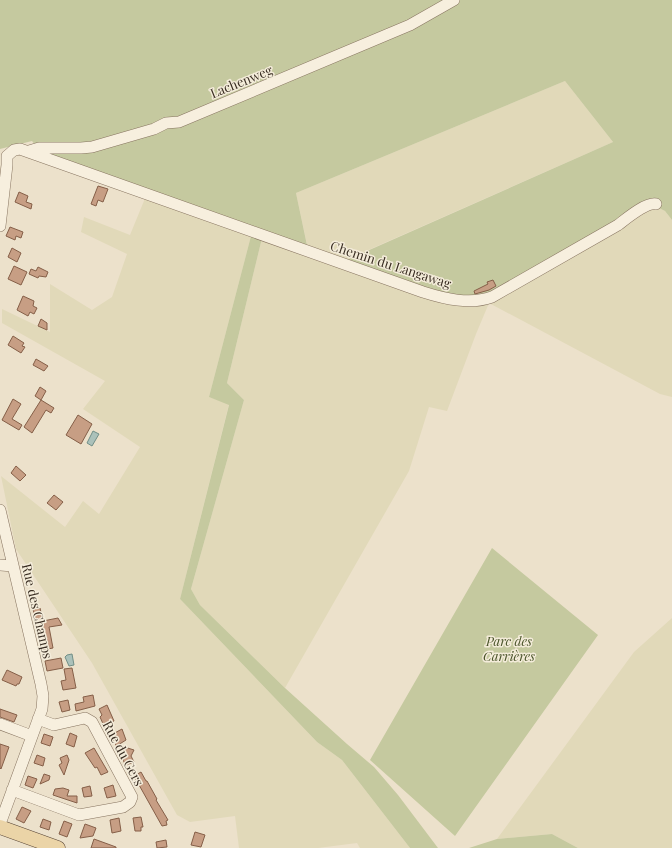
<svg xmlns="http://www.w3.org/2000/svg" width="672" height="848" font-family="'Playfair Display',serif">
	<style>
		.farmland { fill: #e1d9b9 }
		.green { fill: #c5c99f }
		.water { fill: #abc1ba; stroke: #728f87 }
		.building { fill: #c79e84; stroke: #855f48 }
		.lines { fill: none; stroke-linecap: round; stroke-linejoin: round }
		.minor-casing { stroke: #877460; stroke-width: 12 }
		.major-casing { stroke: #564334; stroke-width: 15 }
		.minor { stroke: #f7efde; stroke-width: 11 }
		.major { stroke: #ebd4a7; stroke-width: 14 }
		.labels { text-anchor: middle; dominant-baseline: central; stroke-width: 3; stroke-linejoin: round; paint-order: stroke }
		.street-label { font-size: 13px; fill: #392d22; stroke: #f4ecda }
		.park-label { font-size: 13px; font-style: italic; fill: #4a542a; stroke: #f4ecda }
	</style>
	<rect width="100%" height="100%" fill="#ece1cb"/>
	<!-- farmland -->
	<path class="farmland" d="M565,81L613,142L341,262L651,204L665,211L672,220V397L660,394L489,303L476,334L447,411L429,407L409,471L285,688L200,605L191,589L244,400L227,383L262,238L308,249L296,193Z
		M146,196L251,236L209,397L229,404L180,599L317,742L342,760L410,848H360L357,843L318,848H239L235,816L190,822L177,815L92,663L16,549L1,476L65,527L83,501L99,514L140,447L83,409L105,381L2,323V309L50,332V284L92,310L112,297L127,254L81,232L84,217L130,235Z
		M672,618V848H578L552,834L497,839L634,652Z"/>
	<!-- green -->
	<path class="green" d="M0,0H672V220L665,211L651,204L512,286L462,305L340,263L613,142L565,81L296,193L308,250L42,153L32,141L0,149Z
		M251,236L262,238L227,383L244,400L191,589L200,605L285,688L347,744L374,767L398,795L438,848H410L342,760L317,742L180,599L229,405L209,397Z
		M492,548L598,635L455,836L370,760Z
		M552,834L578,848H469L497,839Z"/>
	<!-- water -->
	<path class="water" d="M93,431L99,434L92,446L87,443Z
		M72,654L74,665L69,666L65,657L67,655Z"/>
	<!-- building -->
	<path class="building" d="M98,186L108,189L103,202L98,200L96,206L91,204Z
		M19,192L28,196L26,202L32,204L31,209L15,202Z
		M10,227L23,232L21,238L16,236L15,240L6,236Z
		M12,248L21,253L17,262L8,257Z
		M14,266L27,272L21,285L8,279Z
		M38,267L48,272L46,277L39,276L38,278L29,274L31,269L36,271Z
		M493,280L496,286L489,290L475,294L474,291L488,284L487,282Z
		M23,296L34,301L33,306L37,308L34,314L30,312L28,316L17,310Z
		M41,319L47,323V330L38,326Z
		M13,336L24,343L22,346L25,347L21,353L8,345Z
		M36,359L48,366L44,371L33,365Z
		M40,387L46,391L41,400L35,396Z
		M13,399L21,404L12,419L22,425L19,430L2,420Z
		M41,400L54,408L51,413L46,410L32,433L24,427Z
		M78,415L92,424L81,444L66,435Z
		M16,466L26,475L20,481L11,473Z
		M54,495L63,502L56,510L47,503Z
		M40,608L43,621L58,618L62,625L49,627L53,648L43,650L33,609Z
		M61,658L63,668L47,671L45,661Z
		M72,668L76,688L63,690L61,681L66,680L64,669Z
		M7,670L22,677L19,684H17L16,686L2,680Z
		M93,695L95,706L76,711L75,704L84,702L83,697Z
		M68,700L70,710L62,712L59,702Z
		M107,705L114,721L104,726L100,717L102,715L99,709Z
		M0,709L17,715L14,722L0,717Z
		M122,729L126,740L118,745L134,750L131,756L134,762L127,765L126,763L125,764L111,735Z
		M70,733L77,736L74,747L66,744Z
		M44,734L53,737L50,746L41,743Z
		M0,744L9,747L1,769L0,768Z
		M94,748L108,772L101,775L97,767L95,768L85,753Z
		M37,755L45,758L43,766L34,763Z
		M67,755L69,760L64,775L59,765L62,763L60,758Z
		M141,772L146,781H147L157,799L156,800L168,820L166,821L167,825L162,826L134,776Z
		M44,774L50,776L49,780L40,784Z
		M28,776L37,779L33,788L25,785Z
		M113,785L116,796L107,798L104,788Z
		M90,786L92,796L84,797L82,788Z
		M63,788L69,790L67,796H77V803L53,795L55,789Z
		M22,807L31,811L24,823L16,819Z
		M141,817L143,827H141V831H135L133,818Z
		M119,818L121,831L112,833L110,820Z
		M43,819L51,822L49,830L40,827Z
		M64,821L72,824L67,837L59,834Z
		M85,824L96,828L93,836L80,838Z
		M195,832L205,835L201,847L191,845Z
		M94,839L116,847V848H91Z
		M166,840L167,847L157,848L156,842Z"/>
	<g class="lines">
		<defs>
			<path id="minor" d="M29,151L39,148H81L92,147L154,129L166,123L179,122L410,25L454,0
				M7,156L14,150L20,149L423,292C445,299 470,305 492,297L618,225C626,219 646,202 656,204
				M0,226L7,165V156
				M0,510L41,684L43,696L42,709L0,824
				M0,565L13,566
				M0,724L32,736
				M12,790L79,815L123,807L130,802L132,797L92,722L85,718L54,725L38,719"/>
			<path id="major" d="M0,827L58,848"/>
		</defs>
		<!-- minor casing -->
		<use href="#minor" class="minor-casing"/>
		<!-- major casing -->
		<use href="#major" class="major-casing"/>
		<!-- minor -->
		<use href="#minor" class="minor"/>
		<!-- major -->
		<use href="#major" class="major"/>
	</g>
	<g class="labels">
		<!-- street labels -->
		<g class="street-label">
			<text transform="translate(241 81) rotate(-22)">Lachenweg</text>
			<text transform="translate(391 264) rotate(18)">Chemin du Langawag</text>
			<text transform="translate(38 611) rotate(77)">Rue des Champs</text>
			<text transform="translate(124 753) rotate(62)">Rue du Gers</text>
		</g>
		<!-- park labels -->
		<g class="park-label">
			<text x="509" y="640">Parc des<tspan x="509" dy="15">Carrières</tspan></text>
		</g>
	</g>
</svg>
